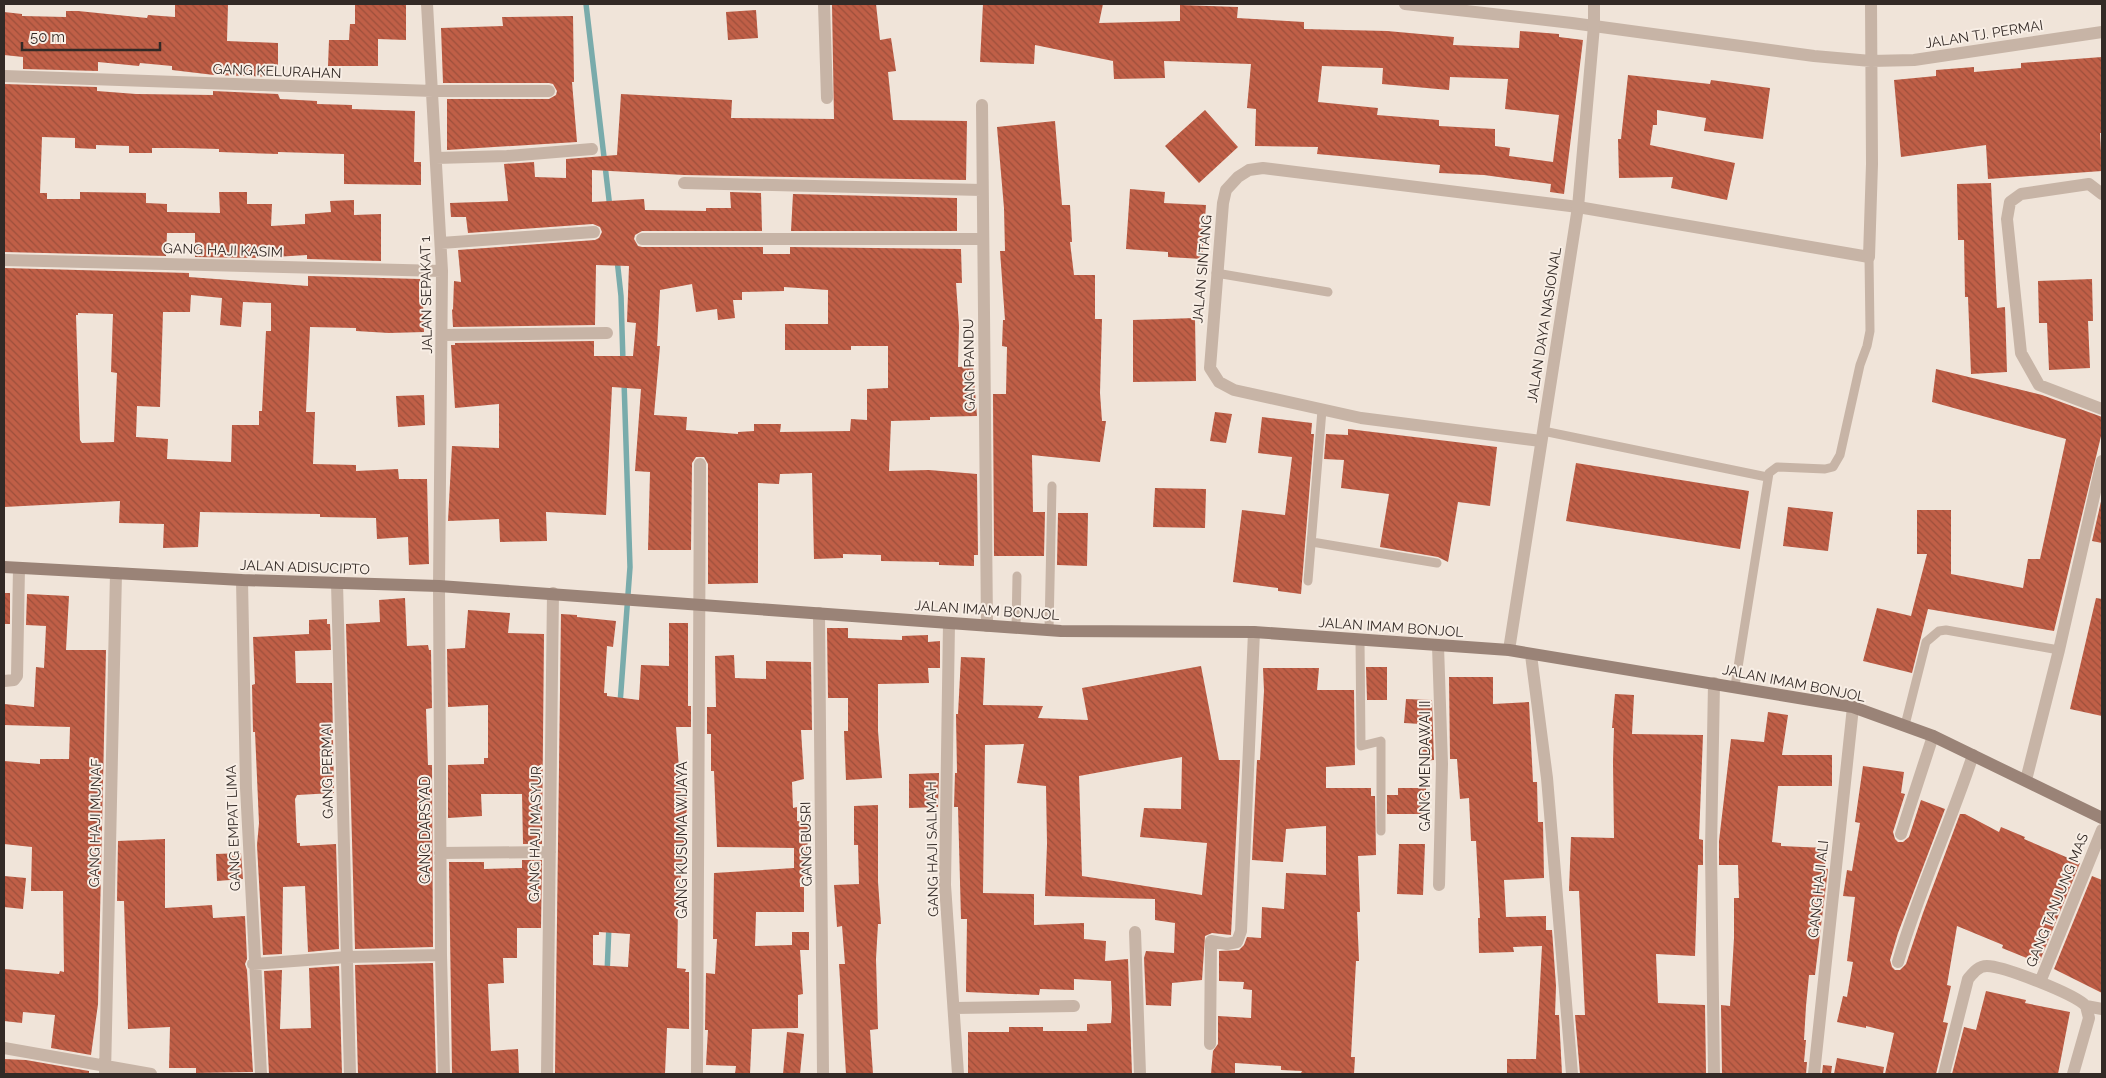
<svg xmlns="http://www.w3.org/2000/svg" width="2106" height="1078" font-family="Raleway,sans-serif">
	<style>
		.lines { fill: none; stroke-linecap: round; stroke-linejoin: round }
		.stream { stroke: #79abab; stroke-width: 5.5 }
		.building { fill: url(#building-back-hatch); fill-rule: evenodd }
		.service { stroke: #c7b4a6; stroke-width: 9 }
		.minor { stroke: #c7b4a6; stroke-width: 12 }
		.tertiary { stroke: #c7b4a6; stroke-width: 12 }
		.secondary { stroke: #9a8377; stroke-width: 12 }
		.labels { text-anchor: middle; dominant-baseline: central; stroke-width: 4; stroke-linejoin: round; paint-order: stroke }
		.street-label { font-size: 14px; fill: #332a26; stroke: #f8eee5 }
	</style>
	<defs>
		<pattern id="building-back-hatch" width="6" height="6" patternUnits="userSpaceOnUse" patternTransform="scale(1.25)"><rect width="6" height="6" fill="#c05f47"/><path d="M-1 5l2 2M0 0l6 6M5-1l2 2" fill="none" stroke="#9d4f3b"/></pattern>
	</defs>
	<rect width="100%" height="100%" fill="#f0e4d9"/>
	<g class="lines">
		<!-- stream -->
		<path class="stream" d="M586,4L610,208
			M617,259L621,296L623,362
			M620,704L630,567L624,381
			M607,974L609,925"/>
	</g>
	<!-- building -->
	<path class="building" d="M175,4H228L227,41L278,43V77L214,75L172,70V66L140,63L139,66L98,62V71L23,69V57L4,55V12L22,14V16L66,17V11H78L147,18L148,15L175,17Z
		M355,4H406V40L378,39V66H328L329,40H349L350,24H355Z
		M832,4H876L880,40L891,38L896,71L888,72L893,120L967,121L966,180L684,175L592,170V202L644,199L645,210L706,211V208H731L730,192L761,193L762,231H642L635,235L634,239L638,246L642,247H763V254H790V247L961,249L962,283H956L959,326L958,367L973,366L977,416L930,417V420L891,421L889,471L929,470L977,474L978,555H974V566L939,565V562L881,561V555L843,554V558L814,559L812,473L780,474L779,484L758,483V583L708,584V464L704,457H696L692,463L691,550H648L650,472L635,471L641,389L612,387L606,515L546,512L547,541L500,542L499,519L448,521L452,446L499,448V404L455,408L451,345H455V343L594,341V356H633L636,323L627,322L629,266L596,265L595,325L453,327L452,310L453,309L454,281L461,282L458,250L595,240L599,238L602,232L600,227L593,224L468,233L466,217H451L450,203L508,201L504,164L534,162L535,177L566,178V159L617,155L621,94L732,100L731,118L834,119ZM692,284L696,312L717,309L718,320L735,318L733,300H742V292L784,291V287L828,290V324H785V350H851V346H888V388L867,389V420L851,419L850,431L780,432L781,424H754V431L738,432V434L686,430L687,417L654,415L660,346H657L660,290Z
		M983,4H1103L1099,23L1180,21V5L1238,7L1237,18L1304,22V29L1387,31L1454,37L1453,45L1519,48L1520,31L1559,34V37L1583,40L1564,194L1550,192L1551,184L1484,175L1439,173L1440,165L1317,154L1318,147L1255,146L1256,109L1247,108L1251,64L1164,61L1165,78L1114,79L1113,61L1035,45L1034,64L980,62ZM1322,66L1383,68L1382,84L1449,90L1450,77L1508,79L1505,109L1559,115L1553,162L1509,156L1510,148L1495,146V129L1439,126V120L1377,115L1378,108L1318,102Z
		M756,10L758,38L728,40L726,12Z
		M573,16L574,82H572L577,142L447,150V99H549L556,95L557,91L553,84L549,83H443L441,28L503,26L502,17Z
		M2102,57V133H2100L2102,171L1988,179L1986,145L1901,157L1894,80L1936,76V70L1974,67V72L2021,68V63Z
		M1628,75L1710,84L1711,80L1770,88L1763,139L1704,131L1706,118L1657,110V125H1653L1650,145L1735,163L1727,200L1671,188L1673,177L1619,178L1618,139H1621Z
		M4,84L97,87V91L136,94L213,95V91L278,94L280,99L317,101V104L352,105V109L415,111L414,162H421V185L344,184V154L278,152V154L219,152V149L183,148H152V153H129V146L96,145V149L75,148V138L42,137L40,193H47V199H80V192L146,193V203L167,204V212L220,213L219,192H247V204H272L271,226L305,224V214L331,212L330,201L354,200V215L381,214V261L307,259V255L258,258L195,257V233H167L166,256L4,252Z
		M1205,110L1238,147L1199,183L1165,146Z
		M1055,121L1062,205H1070L1072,242H1070L1074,275H1095V319H1102L1100,393L1102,421H1106L1100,462L1032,455L1033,512H1045L1044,556H994L993,394H1006L1007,347L1002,346L1003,320H1005L1000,251H1005L1004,208L997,127Z
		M1991,183L1997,308L2005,307L2007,372L1971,374L1968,297H1965L1964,240H1958L1957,184Z
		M1130,189L1165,192L1164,203L1206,205L1202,259L1168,257V252L1126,249Z
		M793,194L957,198V231H791Z
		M4,268L189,273V277L308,286V276L420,279L419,302H423L424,332L389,333L356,331V328L310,327L306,412H315L313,464L356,465V471L398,469L399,479H427L429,564L409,565L408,537L377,539L376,518L320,517V514L200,512L198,547L163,548L164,524L119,523L120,501L4,507ZM191,295L222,298L220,325L241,327L243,302L271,303V331H266L262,411H259V425H232L231,462L167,459L168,439L136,437L137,406L160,407L163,312H190ZM78,313L113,314L111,372L117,373L114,442L82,443L80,440L76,315H78Z
		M2092,279L2093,321H2088L2090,368L2049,370L2047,323H2039L2038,281Z
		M1195,318L1196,381L1133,382V320Z
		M1936,369L2042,395L2102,417V432L2054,631L1928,609L1912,673L1863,661L1877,608L1911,616L1927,554H1917V510H1951V574L2023,588L2028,559H2040L2066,439L1932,402Z
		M424,395L425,425L398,427L396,396Z
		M1215,412L1232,414L1226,443L1210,441Z
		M1262,417L1312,423L1311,434H1314L1301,594L1278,591V588L1233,582L1242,510L1285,515L1292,457L1258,453Z
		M1348,429L1497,447L1490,506L1458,502L1448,562L1438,557L1380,547L1389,494L1341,488L1344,460L1324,459L1326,434L1348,435Z
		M1576,463L1749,491L1740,549L1566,521Z
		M1155,488L1206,489L1205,528L1153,527Z
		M2102,497V543L2092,541Z
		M1788,507L1833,512L1828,551L1783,546Z
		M1058,513H1088L1087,566L1057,565Z
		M4,593H10V624H4Z
		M27,594L69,596L66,650H106L98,1004L91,1055L51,1048L55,1015L23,1012L22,1023L4,1021V969L59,974L60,971L64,972L63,891H31L32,847L4,844V761L40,764V759H69L70,727L4,725V704L34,707L36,667L44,668L46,626L26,625Z
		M405,598L407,646L428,645L429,650H431L432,708L426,709L428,765H432L433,947L355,949L346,624L380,622L379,600Z
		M2096,598L2102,599V716L2070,709Z
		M468,610L510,613L508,633L544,634L542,844H523L522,794H481L482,816L448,818V765L484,764V758H488V705L448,707L447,649L465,648Z
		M561,614L577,615V617L616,621L613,647L607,646L604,693H607V696L639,700L641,665L669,666V623H688V706H691V727H676L681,796H686L687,806L680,887H683V907H678L677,968L686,969L685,972H689V1029L667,1028L665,1074H555ZM599,932L630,934L628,967L593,965V935H599Z
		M327,619V624H330L331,650L295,651L296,683H332L334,793L297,795L295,799L297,843H300V846L336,844L339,949L308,952L305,886L283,887L282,954L263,955L257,845L259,823L255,732H253L252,685L255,684L253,637L309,634V620Z
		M827,628H848V638L902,640V636L928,635V642L940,641V668H928L929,683L878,684V731L882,778L846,780L844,731H848V698H828Z
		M734,655L735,678L766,679V661L811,662L812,730H801L804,779L792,782L793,808L797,807V821L808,822L807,878H800V887H804V912H756L755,946L792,945V932H809V950H800L803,994L798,995V1028L752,1029L750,1074H735L736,1066L706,1065L708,1030H705L706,973L715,974L717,939H713L714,873L794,868V848L717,847L714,771H711V734H707V707H716L715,656Z
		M961,657L985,658L983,705L1043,706L1038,718L1088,720L1082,688L1201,666L1219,760H1240L1231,935L1212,933L1205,936L1202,980L1172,983L1171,1006L1146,1005L1144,958L1146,951L1174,953L1175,923L1155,920V899L1045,896L1047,844L1046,786L1017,783L1024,744L985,745L983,893L1034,894V925L1084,923V939L1106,941L1105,961L1128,959L1132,1074H968V1032H1009V1027H1043V1031H1087V1024L1111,1023L1112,1009L1111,981L1074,979V990L1040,989L1039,995L966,992L967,919H961L958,807H954L955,773H957L956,714H958ZM1182,757L1181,809L1144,808L1140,837L1207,843L1202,895L1082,876L1079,776Z
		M1366,667H1387V700H1367Z
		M1263,668H1319L1317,690H1354L1355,765L1326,767V788H1371V796H1375L1376,855L1358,856L1360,912H1357L1359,961H1356L1351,1057H1355L1354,1074L1301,1073L1302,1071L1281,1070V1066L1235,1063V1074H1211L1213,1051L1218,1044V1016L1251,1018L1252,990L1243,989L1244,982L1219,981V951L1239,950L1244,945L1247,937L1261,938L1262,907L1284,909L1286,873L1326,875V826L1286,829L1283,862L1252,860L1257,760H1260L1264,691Z
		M1449,677H1493V704L1529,702L1533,782H1537L1538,822H1543L1544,878L1504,880L1506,917L1546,916V930H1552L1556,986L1555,1015H1559L1562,1074H1507V1059H1536L1542,946L1513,947L1514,952L1479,953L1478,918H1480L1476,841H1471L1469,798L1460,799L1457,759H1450Z
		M1615,694L1634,695L1632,734L1703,735L1699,839L1703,840V865H1698L1695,956L1656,954L1658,1003L1705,1005L1706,1074H1580L1575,1015H1585L1579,891H1569L1571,837L1614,838L1613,762L1614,728H1612Z
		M1406,699L1432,700L1434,760L1423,761L1421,724L1404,723Z
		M1768,712L1788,715L1782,755H1832V786H1778L1772,842L1781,843V846L1826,848L1825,868L1828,869L1815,975H1809L1806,1006L1804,1040H1806L1804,1062H1807L1806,1074H1722L1721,1005L1730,1006L1734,938V898H1739L1738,865H1719V841L1731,739L1764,742Z
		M1863,766L1904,772L1901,793L1905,794L1893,832L1895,839L1898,842H1903L1909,837L1921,800L1945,809L1898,933L1890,960L1892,967L1895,970H1900L1906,964L1923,913L1960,814H1965L1999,832L2001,827L2025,837L2024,839L2080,863L2039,963L2002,948L2003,945L1957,926L1947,985L1951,986L1943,1022L1948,1023L1936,1074H1885L1894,1033L1866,1026V1028L1837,1022L1843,996L1847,997L1853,962L1847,961L1855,897L1843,896L1847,870L1852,871L1860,823L1855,822Z
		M939,773L938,807L909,808V774Z
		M1398,788H1426V814H1387V795H1398Z
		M878,805V882L881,924H878L876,959L878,1029L870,1030L873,1074H846L839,964H845L842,926L837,927L834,885L859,884L858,845H854V806Z
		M165,839V908L212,905L213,918L245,916L247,959L245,964L247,970L253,1072L196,1073V1068H169L170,1027L128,1029L124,901H117L118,841Z
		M1399,844H1425L1423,895L1397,894Z
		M241,853L243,879L217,881L216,854Z
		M522,860H542L541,928H517V958H503L504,983L488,984L491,1051L518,1049L519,1074H452L449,862H484V869L522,868Z
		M4,876L26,878L23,909L4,907Z
		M2092,876L2102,880V993L2054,969Z
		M433,963L436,1074H358L355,965Z
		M339,966L342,1074H269L264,971L282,970L280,1029L311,1028L309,968Z
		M1986,991L2026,1000L2025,1003L2070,1012L2058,1074H1952L1964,1027L1976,1030Z
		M787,1032L804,1034L800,1074H783Z
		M1837,1058L1884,1067L1883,1074H1834Z
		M4,1059L26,1060L89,1071V1074H4Z
		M1823,1065L1832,1066L1831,1074H1822Z"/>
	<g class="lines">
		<!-- service -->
		<path class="service" d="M1216,273L1328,292
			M1543,431L1767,477
			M1312,542L1437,563
			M1308,581L1322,410
			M1016,628L1017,576
			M1049,630L1052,486
			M1360,640L1361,746L1381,741V831
			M1735,686L1769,473L1777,467L1825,469L1833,467L1840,455L1860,365L1867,346L1870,331L1869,257
			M1905,725L1926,642L1939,631L1946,630L2059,650"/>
		<!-- minor -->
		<path class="minor" d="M427,4L442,271L439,586L441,955L444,1074
			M824,4L827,98
			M1405,4L1572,23L1814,56L1871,61L1914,60L2102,32
			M4,76L433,91H549
			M982,105L987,626
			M436,158L507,156L592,149
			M684,183L982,190
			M2102,194L2089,184L2021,194L2010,202L2007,219L2021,353L2039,385L2102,409
			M642,239H983
			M441,243L594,232
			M4,260L442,271
			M442,335L607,333
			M1541,441L1361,418L1234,390L1219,382L1210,368L1223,203L1226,190L1238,177L1249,170L1263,168L1578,207L1869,257L1872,164L1871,4
			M242,580L246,788L261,1074
			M337,583L350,1074
			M819,613L823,1074
			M949,623L945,885L958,1074
			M1438,646L1442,764L1439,885
			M1531,655L1547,778L1572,1074
			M4,681L14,680L17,676L19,568
			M1714,683L1711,851L1714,1074
			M2026,780L2059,650L2102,461
			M1901,834L1933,736
			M440,853L550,852
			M1135,932L1140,1074
			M1898,962C1918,892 1950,825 1973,755
			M253,964L347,957L441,955
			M2040,982L2102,830
			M2086,1006L2102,1009
			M955,1008L1074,1006
			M1210,1044L1211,941L1227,944L1237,942L1241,931L1254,632
			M4,1048L151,1074
			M105,1074L116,573
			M547,1074L553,593
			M697,1074L700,464
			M1814,1074L1853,707
			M1944,1074L1968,979C1973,973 1978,966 1987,966C2003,966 2075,994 2086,1006L2089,1018L2073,1074"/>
		<!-- tertiary -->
		<path class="tertiary" d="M1509,650L1578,207L1594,26V4"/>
		<!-- secondary -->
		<path class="secondary" d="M4,567L242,580L439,586L1061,631L1254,632L1509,650L1853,707L1933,736L2102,818"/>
	</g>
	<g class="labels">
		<!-- street labels -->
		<g class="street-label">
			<text transform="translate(1984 34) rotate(-9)">JALAN TJ. PERMAI</text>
			<text transform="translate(277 71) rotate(2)">GANG KELURAHAN</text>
			<text transform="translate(223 250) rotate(2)">GANG HAJI KASIM</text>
			<text transform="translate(1202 269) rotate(-85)">JALAN SINTANG</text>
			<text transform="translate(426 295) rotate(-91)">JALAN SEPAKAT 1</text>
			<text transform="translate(1544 325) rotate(-81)">JALAN DAYA NASIONAL</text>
			<text transform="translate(969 365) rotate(-91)">GANG PANDU</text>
			<text transform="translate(305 567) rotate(2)">JALAN ADISUCIPTO</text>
			<text transform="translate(987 610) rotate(4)">JALAN IMAM BONJOL</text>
			<text transform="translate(1391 627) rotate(4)">JALAN IMAM BONJOL</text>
			<text transform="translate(1794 683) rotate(11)">JALAN IMAM BONJOL</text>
			<text transform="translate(1425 766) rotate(-90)">GANG MENDAWAI II</text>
			<text transform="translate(327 771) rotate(-91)">GANG PERMAI</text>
			<text transform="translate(95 823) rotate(-89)">GANG HAJI MUNAF</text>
			<text transform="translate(233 828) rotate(-92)">GANG EMPAT LIMA</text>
			<text transform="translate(425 830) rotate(-90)">GANG DARSYAD</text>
			<text transform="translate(535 834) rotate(-89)">GANG HAJI MASYUR</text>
			<text transform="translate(682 840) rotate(-90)">GANG KUSUMA WIJAYA</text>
			<text transform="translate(806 844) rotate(-91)">GANG BUSRI</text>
			<text transform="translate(932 849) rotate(-91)">GANG HAJI SALMAH</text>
			<text transform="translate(1818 889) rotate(-84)">GANG HAJI ALI</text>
			<text transform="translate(2057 900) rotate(-68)">GANG TANJUNG MAS</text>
		</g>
	</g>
	<!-- border -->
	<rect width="2106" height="1078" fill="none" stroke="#332a26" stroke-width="10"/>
	<!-- scale -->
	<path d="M22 42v8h138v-8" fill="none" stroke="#332a26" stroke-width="2.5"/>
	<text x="30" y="42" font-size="15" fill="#332a26" stroke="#f8eee5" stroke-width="4" paint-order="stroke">50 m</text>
</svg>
